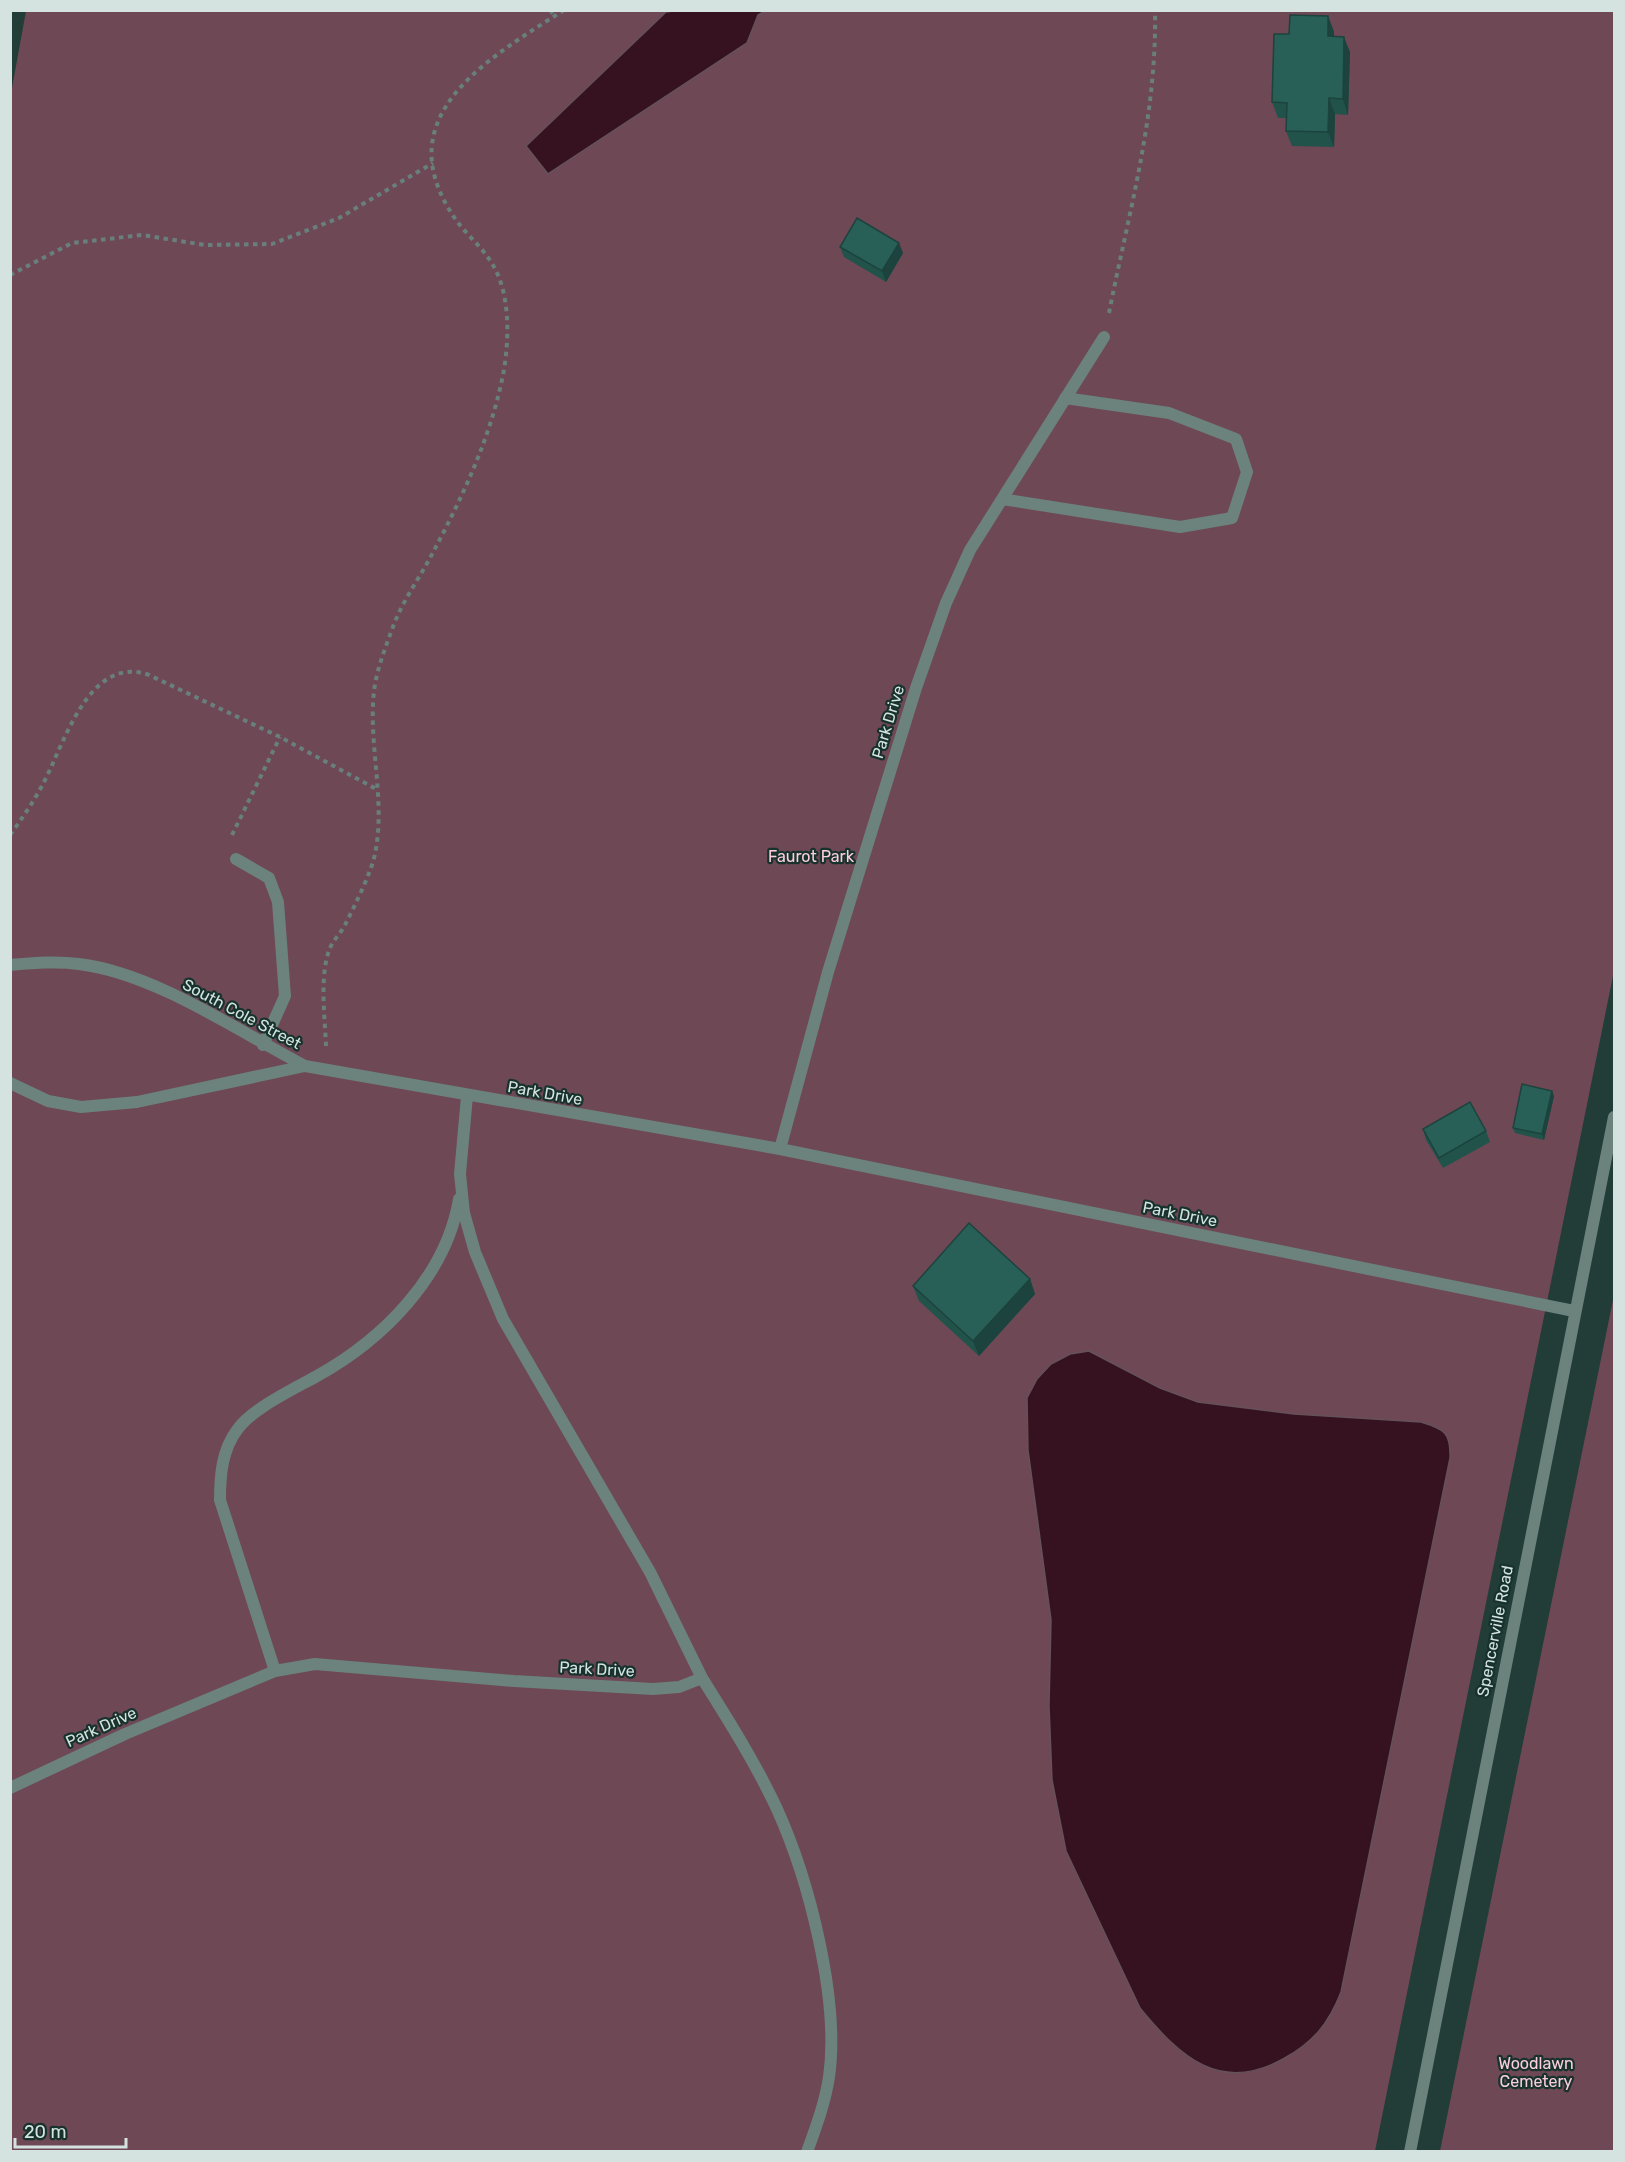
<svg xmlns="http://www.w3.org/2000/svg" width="1625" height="2162" font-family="Rubik,sans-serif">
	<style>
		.green { fill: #6e4854 }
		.water { fill: #361220; stroke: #65515a; stroke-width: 1.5 }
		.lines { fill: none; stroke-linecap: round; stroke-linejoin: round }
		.path { stroke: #697f7b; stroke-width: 4; stroke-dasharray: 4.5 4.5; stroke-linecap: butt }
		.service { stroke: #6b827d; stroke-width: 12 }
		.minor { stroke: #6b827d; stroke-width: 12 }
		.tertiary { stroke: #6b827d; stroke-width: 12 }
		.wall { fill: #22534b }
		.shaded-wall { fill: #1c433d }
		.building { fill: #286057; stroke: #1c433d; stroke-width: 1.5 }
		.labels { text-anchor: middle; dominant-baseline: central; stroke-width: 4.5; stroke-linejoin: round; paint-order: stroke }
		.street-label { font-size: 16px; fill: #d4e3e0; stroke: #17322d }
		.park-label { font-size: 16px; fill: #fccedc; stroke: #17322d }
	</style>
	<rect width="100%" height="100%" fill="#223c38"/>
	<!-- green -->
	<path class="green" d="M26,11H1614V971L1375,2151L11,2152L10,99Z
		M1614,1295V2151H1440Z"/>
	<!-- water -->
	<path class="water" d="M681,10L765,11L758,15L747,43L548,174L526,146L666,12Z
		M1089,1351L1160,1388L1198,1402L1294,1414L1421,1422C1444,1429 1451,1432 1450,1458L1341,1992C1329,2023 1313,2043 1283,2059C1220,2094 1180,2057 1140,2008L1066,1851L1052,1780L1049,1706L1051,1620L1028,1450L1027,1398L1037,1379L1051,1364L1070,1354Z"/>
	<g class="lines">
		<!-- path -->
		<path class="path" d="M550,10L554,16
			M10,275L72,243L142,235L205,245L272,244L339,218L433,163
			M1109,313C1129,211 1157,116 1155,10
			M10,835C23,817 35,800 45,780C65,741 90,654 149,675L280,737L378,790
			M232,835L280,737
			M326,1046C325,1017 319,975 330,948C334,939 342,932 346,923C355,905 371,873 375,854C386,801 368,744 374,691C377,668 386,646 394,624C403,601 418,580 430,558C461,500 490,440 503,375C509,343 511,297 494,267C484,248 466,235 454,217C385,115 490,58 564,10"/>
		<!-- service -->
		<path class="service" d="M1002,499L1180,527L1232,518L1247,472L1236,439L1169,413L1065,398
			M236,859L269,878L278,902L285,996L263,1045
			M305,1066L780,1149L1574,1311
			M467,1096L460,1174L464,1213L475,1252L503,1319L650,1572L702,1678
			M780,1149L828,972L916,688L946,603L970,550L1104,337
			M275,1671L220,1500C220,1475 222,1450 237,1430C251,1409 294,1389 317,1376C382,1340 446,1277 459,1199
			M10,1788L125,1734L275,1671L315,1664L514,1681L653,1689L679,1687L702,1678C729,1721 756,1764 777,1809C809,1880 840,2000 829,2077C825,2103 816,2127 807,2152"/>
		<!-- minor -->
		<path class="minor" d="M10,965C34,963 56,961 79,964C154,973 238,1031 305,1066
			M10,1083L48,1101L81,1107L137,1102L305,1066"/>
		<!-- tertiary -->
		<path class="tertiary" d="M1410,2152L1614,1117"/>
	</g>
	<!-- wall -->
	<path class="wall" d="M1328,16L1334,32V37L1350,52L1348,115L1335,114L1334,147L1292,146L1286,131V118H1278L1272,102L1289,34Z
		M840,247L903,253L886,282L844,257Z
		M1554,1096L1544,1140L1515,1133L1513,1128Z
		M1423,1129L1486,1131L1490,1142L1443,1168L1426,1140Z
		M1030,1279L1035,1294L979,1356L919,1301L913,1286Z"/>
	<!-- shaded-wall -->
	<path class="shaded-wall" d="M1328,16L1334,32V52L1328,36Z
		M1344,37L1350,52L1348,115L1343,99Z
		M1329,98L1335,114L1334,147L1328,132Z
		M899,243L903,253L886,282L882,271Z
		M1552,1091L1554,1096L1544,1140L1542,1134Z
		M1030,1279L1035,1294L979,1356L973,1341Z"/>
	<!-- building -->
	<path class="building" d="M1290,15L1328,16V36L1344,37L1343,99L1329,98L1328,132L1286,131L1287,103L1272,102L1274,34H1289Z
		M857,218L899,243L882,271L840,247Z
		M1522,1084L1552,1091L1542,1134L1513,1128Z
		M1470,1102L1486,1131L1439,1158L1423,1129Z
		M969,1223L1030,1279L973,1341L913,1286Z"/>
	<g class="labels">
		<!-- street labels -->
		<g class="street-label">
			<text transform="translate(888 722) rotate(-73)">Park Drive</text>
			<text transform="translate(242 1014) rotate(28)">South Cole Street</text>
			<text transform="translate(545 1093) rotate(10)">Park Drive</text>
			<text transform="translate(1180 1214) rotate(11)">Park Drive</text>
			<text transform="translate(1495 1631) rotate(-79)">Spencerville Road</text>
			<text transform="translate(597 1669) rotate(3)">Park Drive</text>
			<text transform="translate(101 1727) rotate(-24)">Park Drive</text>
		</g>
		<!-- park labels -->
		<g class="park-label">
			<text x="811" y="856">Faurot Park</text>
			<text x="1536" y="2063">Woodlawn<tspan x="1536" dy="18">Cemetery</tspan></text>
		</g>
	</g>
	<!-- border -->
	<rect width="1625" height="2162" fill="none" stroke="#d4e3e0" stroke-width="24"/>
	<!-- scale -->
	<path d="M15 2138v9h111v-9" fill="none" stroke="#d4e3e0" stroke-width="3"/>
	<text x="24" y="2138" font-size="18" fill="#d4e3e0" stroke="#17322d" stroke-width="4.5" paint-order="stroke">20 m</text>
</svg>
